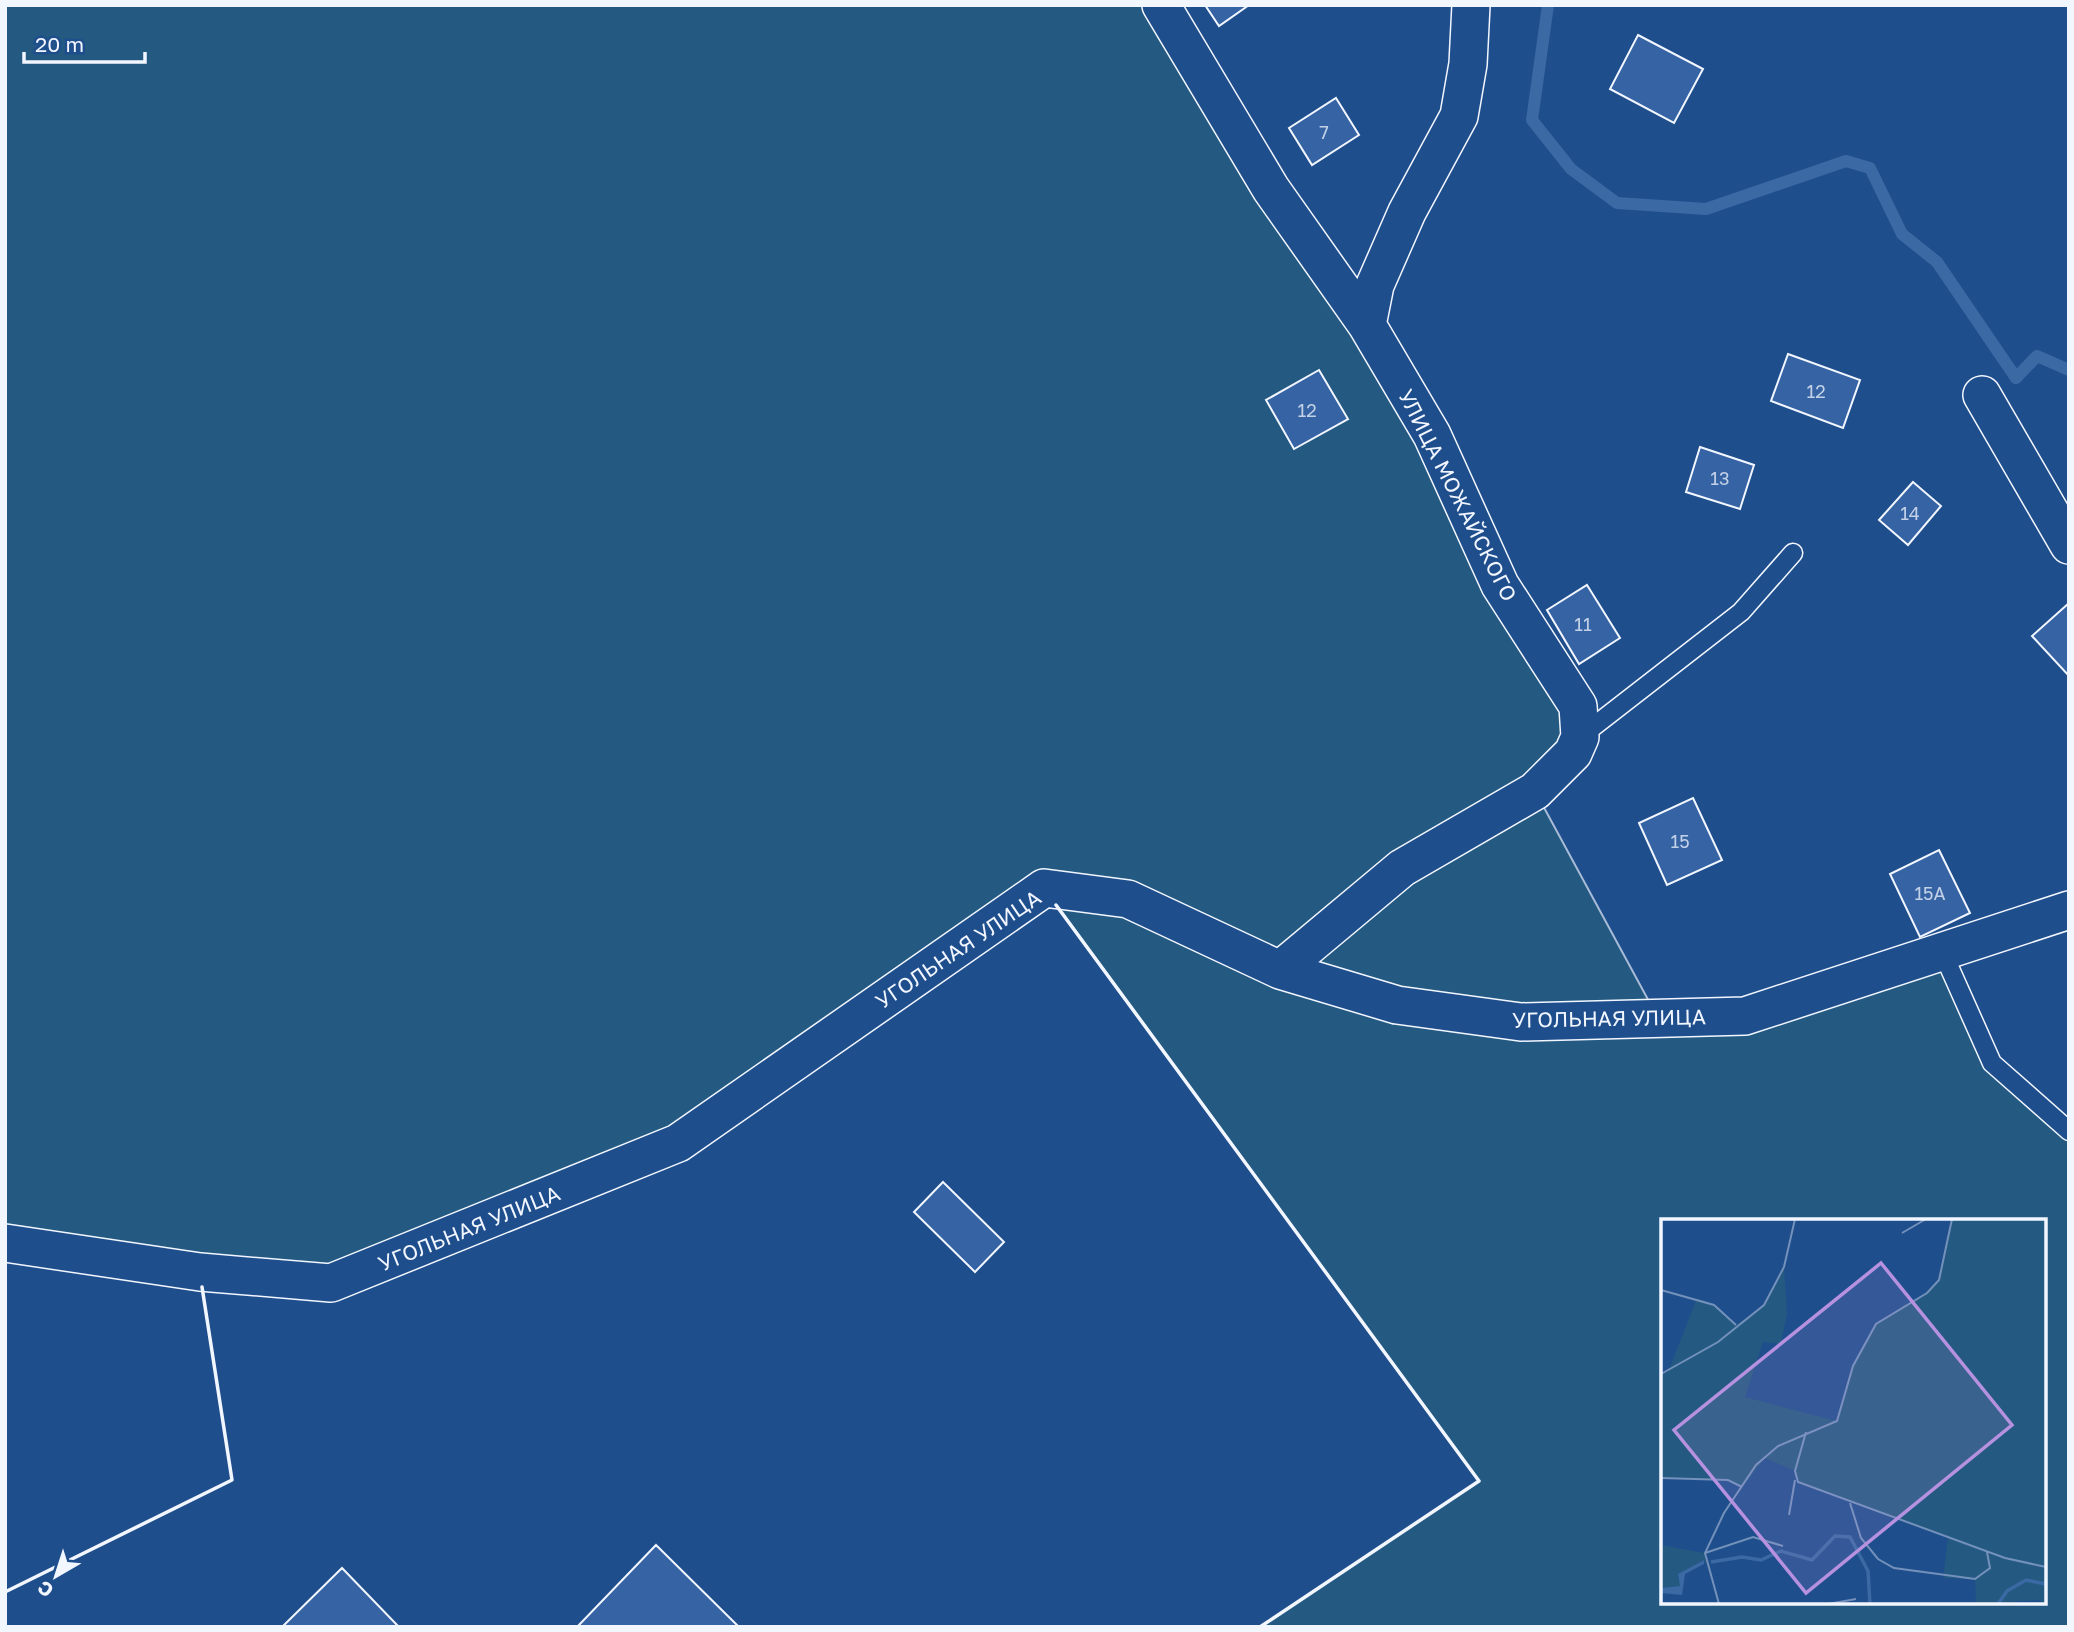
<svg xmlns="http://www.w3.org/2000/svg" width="2074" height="1632" font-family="'Golos Text',sans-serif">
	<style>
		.green { fill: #245a82; stroke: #a8bbd7; stroke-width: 2; fill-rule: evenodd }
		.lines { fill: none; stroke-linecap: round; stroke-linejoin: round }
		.stream { stroke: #3b69a3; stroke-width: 12 }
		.building { fill: #3563a3; stroke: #f2f6ff; stroke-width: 2 }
		.service-casing { stroke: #f2f6ff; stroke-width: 21 }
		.minor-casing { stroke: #f2f6ff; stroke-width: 40 }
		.service { stroke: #1f4e8c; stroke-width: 18 }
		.minor { stroke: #1f4e8c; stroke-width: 37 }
		.wall { stroke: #f2f6ff; stroke-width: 3.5 }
		.labels { text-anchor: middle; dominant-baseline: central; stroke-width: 5; stroke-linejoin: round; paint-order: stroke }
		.number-label { font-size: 18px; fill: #c3d1e8 }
		.street-label { font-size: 21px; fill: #f2f6ff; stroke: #1f4e8c }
		.inset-river { fill: none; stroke: #3b69a3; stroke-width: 3.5 }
		.inset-road { fill: none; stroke: #7391ba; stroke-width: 2 }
		.view { fill: #b691df; fill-opacity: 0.15; stroke: #b691df; stroke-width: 3.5 }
		.inset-edge { fill: none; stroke: #f2f6ff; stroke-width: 3.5 }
	</style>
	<rect width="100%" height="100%" fill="#1f4e8c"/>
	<!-- green -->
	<path class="green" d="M5,5H1161L1578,706L1535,791L1658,1018L1942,951L1992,1063L2069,1131V1627H1260L1479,1481L1044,888L678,1143L331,1283L5,1243ZM1663,1221H2044V1602H1663Z"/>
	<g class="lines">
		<!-- stream -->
		<path class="stream" d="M1548,5L1532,120L1571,169L1617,203L1706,209L1846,161L1870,168L1902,234L1937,262L2016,378L2037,356L2069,370"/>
	</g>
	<!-- building -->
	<path class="building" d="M1205,5H1249L1219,26Z
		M1638,35L1703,69L1674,123L1610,89Z
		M1336,98L1359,135L1312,165L1289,128Z
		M1788,354L1860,380L1843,428L1771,401Z
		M1319,370L1348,419L1294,449L1266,400Z
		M1700,447L1754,465L1740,509L1686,492Z
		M1913,482L1941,506L1908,545L1879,520Z
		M1587,585L1620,638L1579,664L1547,610Z
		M2069,603V676L2032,636Z
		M1693,798L1722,860L1667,885L1639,823Z
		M1939,850L1970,913L1920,937L1890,874Z
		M943,1182L1004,1242L975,1272L914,1212Z
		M656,1545L739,1627H577Z
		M342,1568L399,1627H282Z"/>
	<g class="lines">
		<defs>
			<path id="service" d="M1580,737L1741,612L1793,553
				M1942,951L1992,1063L2069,1131"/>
			<path id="minor" d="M1161,5L1271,189L1367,325L1432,435L1500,585L1578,706L1580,737L1573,753L1535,791L1402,868L1280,970
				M1367,325L1375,285L1407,212L1459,116L1468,64L1471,5
				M1982,395L2069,545
				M5,1243L200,1272L331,1283L678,1143L1044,888L1128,899L1280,970L1397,1005L1521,1022L1745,1016L2069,910"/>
		</defs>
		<!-- service casing -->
		<use href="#service" class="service-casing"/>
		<!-- minor casing -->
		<use href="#minor" class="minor-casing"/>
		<!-- service -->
		<use href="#service" class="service"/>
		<!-- minor -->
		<use href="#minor" class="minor"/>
		<!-- wall -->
		<path class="wall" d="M1056,905L1479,1481L1260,1627
			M5,1592L232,1480L202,1287
			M1002,1627H1005"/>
	</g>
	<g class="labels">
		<!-- number labels -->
		<g class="number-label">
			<text x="1324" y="132">7</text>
			<text x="1816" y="391">12</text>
			<text x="1307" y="410">12</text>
			<text x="1720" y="478">13</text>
			<text x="1910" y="513">14</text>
			<text x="1583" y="624">11</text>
			<text x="1680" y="841">15</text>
			<text x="1930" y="893">15А</text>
		</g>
		<!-- street labels -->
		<g class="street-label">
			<text transform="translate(1458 495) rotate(63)">УЛИЦА МОЖАЙСКОГО</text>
			<text transform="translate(958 949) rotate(-34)">УГОЛЬНАЯ УЛИЦА</text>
			<text transform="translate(1609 1018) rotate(-1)">УГОЛЬНАЯ УЛИЦА</text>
			<text transform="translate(469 1228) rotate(-22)">УГОЛЬНАЯ УЛИЦА</text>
		</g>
	</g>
	<!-- overview -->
	<g transform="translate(1661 1219)">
		<rect width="385" height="385" fill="#1f4e8c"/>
		<path d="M291,0H385V385L377,381L315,385L314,360L282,359L287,319L137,263L134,252L104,239L81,268L67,261L0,259V155L7,153L36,79L53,86L75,106L103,86L123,48L126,94L120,125L102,123L84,178L175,202L192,147L215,105L266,74L278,61ZM0,326L44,334L45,346L42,341L17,356L20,367L0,369Z" fill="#245a82"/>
		<path d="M43,341V345L24,355L21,376L0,374V369L19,367L17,355Z" fill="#3b69a3"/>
		<path class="inset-river" d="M50,343L81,338L100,341L120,332L151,341L174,317L189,318L207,352L209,385M337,385L346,372L365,361L385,365"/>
		<path class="inset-road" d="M241,14L265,0M0,71L53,86L75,106M0,155L57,123L103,86L123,48L134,0M145,213L134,252L137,263L344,339L385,348M0,259L67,261L81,268M189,284L200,319L217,340L233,349L314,360L329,349L326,333M128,296L134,261M44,334L92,318L122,327M58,385L44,334L63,294L95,246L117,227L176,202L192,147L215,105L266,74L278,61L291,0M167,385L195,380"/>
		<path class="view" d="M220,44L351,206L145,374L13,211Z"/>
		<rect width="385" height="385" class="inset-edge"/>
	</g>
	<!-- border -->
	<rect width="2074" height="1632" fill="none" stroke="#f2f6ff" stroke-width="14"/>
	<!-- north arrow -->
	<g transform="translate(56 1576) rotate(219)" stroke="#1f4e8c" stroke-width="5" paint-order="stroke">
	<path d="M0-5L12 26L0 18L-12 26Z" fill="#f2f6ff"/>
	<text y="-10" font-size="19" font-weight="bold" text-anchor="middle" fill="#f2f6ff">С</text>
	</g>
	<!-- scale -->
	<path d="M24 52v10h121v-10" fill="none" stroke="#f2f6ff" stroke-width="3.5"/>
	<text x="35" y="52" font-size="21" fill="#f2f6ff" stroke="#1f4e8c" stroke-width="5" paint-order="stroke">20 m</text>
</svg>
